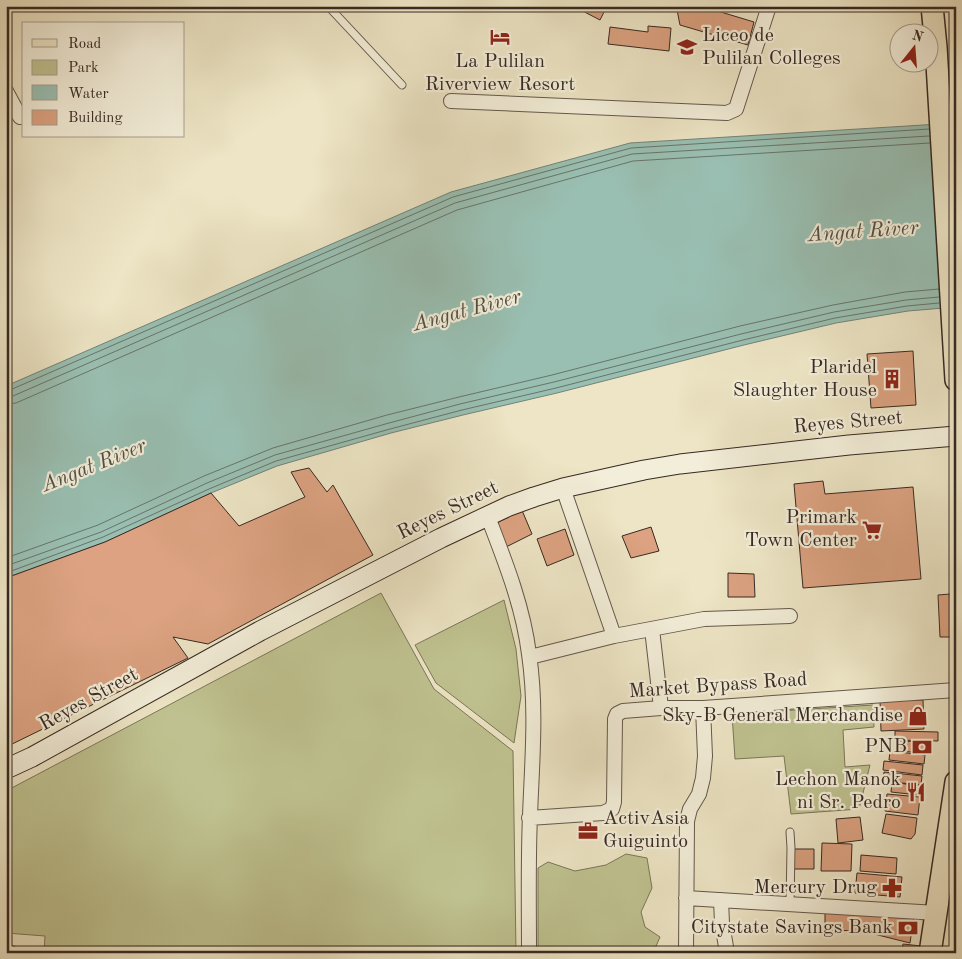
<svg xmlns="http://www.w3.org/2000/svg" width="962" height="959" font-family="'Old Standard TT',serif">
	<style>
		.green { fill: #bfc290; stroke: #7b765a }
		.water { fill: #99bfb2; stroke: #728379 }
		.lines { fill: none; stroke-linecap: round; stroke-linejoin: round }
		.shore { stroke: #68746a; stroke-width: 1 }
		.building { fill: #dca281; stroke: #372923 }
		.lane-casing { stroke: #64584c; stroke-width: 9 }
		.street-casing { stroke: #64584c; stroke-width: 16 }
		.secondary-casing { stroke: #372923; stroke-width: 21 }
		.primary-casing { stroke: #372923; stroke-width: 24 }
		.lane { stroke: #f3eed9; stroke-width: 7 }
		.street { stroke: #f3eed9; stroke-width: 14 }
		.secondary { stroke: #f3eed9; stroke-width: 19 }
		.primary { stroke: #ede5c5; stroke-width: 21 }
		.labels { text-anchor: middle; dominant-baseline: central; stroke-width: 4.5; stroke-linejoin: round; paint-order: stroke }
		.poi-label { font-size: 20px; fill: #372923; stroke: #f3eed9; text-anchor: end }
		.street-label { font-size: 20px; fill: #372923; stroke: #f3eed9 }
		.water-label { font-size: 21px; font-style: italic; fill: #504e47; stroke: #f3eed9 }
	</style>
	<rect width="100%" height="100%" fill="#ede5c5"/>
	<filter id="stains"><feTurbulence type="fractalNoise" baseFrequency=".004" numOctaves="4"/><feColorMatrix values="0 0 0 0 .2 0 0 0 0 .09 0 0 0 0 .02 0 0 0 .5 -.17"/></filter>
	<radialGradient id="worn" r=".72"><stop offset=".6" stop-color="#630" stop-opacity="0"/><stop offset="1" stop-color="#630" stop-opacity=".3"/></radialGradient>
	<!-- green -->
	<path class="green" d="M381,593L434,689L513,751L516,953H44L45,936L6,933V791Z
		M504,600L516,649L521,696L514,743L436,683L415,645Z
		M873,705L874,727L843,730L845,767L870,765L859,809L791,814L784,756L735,759L732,714Z
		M626,854L647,858L652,888L641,912L645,927L660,937L653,953H538V868L548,862L575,871L606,865Z"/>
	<!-- water -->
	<path class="water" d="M956,123V307L908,311L836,323L744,345L557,393L463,415L391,433L277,466L211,493L105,542L6,578V386L451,192L630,143Z"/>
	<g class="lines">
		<!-- shore -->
		<path class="shore" d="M6,391L10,390L453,197L631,148L929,129
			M6,397L13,396L455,203L632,154L929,136
			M6,404L16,403L457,210L633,161L930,143
			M6,558L98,525L204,476L273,448L387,415L459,397L552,375L740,326L833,305L905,292L939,289
			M6,566L101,532L207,483L275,455L389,423L460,404L554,382L741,334L834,312L906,300L939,297
			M6,573L103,537L209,489L276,461L390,429L462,410L556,388L743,340L835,318L907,306L939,303"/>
	</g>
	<!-- building -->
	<path class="building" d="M573,6H607L600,20Z
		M669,6H701L754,22L748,45L680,25L677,10Z
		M648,26L671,28L669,51L608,44L610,27L648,32Z
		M913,351L916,405L871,408L867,354Z
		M309,468L327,492L333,485L373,555L208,644L173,637L188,658L6,747V578L105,542L211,493L239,526L305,497L291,472Z
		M823,481L825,494L913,487L921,579L803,588L794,484Z
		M521,508L532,534L506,547L494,519Z
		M651,527L659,551L631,558L622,536Z
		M565,529L574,555L547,566L537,539Z
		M728,573L754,574L755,597H728Z
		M950,594L953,637H940L938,595Z
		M923,700L924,729L881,731L880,701Z
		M895,731L938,732V741L895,740Z
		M898,741L927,742L926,753L897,751Z
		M890,751L925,755L924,764L889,760Z
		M884,761L923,765L922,775L883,770Z
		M884,772L922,776L921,785L883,781Z
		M892,782L919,786L918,795L891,792Z
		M887,794L920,797L918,815L885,811Z
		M886,814L917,818L915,834L911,839L882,833Z
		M860,817L863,840L838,843L836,819Z
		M822,843L852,844L851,871H821Z
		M793,849H814V869H793Z
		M861,855L897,858L896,874L860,871Z
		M857,873L902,877L900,897L855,893Z
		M955,885H956V913H951Z
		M825,912L914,916L910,943L862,931L825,930Z
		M903,944L921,946L920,953H902Z"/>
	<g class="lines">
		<defs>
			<path id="lane" d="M328,6L402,85
				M790,904L791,848L790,832"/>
			<path id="street" d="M6,91L20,117
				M451,101L727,113L736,109L769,6
				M563,488L614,636
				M488,517C505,561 523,606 529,654C537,709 532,761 530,816C528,862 529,907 529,953
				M652,629L661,708
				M530,657L614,636L704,619L790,616
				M529,818L603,813L612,809L614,802L615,719L617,714L623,711L661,708H703L956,690
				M686,898L937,913
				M721,900L722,923L727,953
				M6,951L11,953
				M686,953L687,821L690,809L699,794L703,778L705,756L703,708"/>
			<path id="secondary" d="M6,769L32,757L260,631L441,538L509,506L534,497L563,488L644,470L680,464L849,445L956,436"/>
			<path id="primary" d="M932,6L936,47L956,380
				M930,953L956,782"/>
		</defs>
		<!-- lane casing -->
		<use href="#lane" class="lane-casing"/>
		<!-- street casing -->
		<use href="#street" class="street-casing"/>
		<!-- secondary casing -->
		<use href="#secondary" class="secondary-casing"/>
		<!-- primary casing -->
		<use href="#primary" class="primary-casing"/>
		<!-- lane -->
		<use href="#lane" class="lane"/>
		<!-- street -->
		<use href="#street" class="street"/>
		<!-- secondary -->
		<use href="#secondary" class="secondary"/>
		<!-- primary -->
		<use href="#primary" class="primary"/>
	</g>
	<!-- icons -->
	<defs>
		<symbol id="hotel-bare" viewBox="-9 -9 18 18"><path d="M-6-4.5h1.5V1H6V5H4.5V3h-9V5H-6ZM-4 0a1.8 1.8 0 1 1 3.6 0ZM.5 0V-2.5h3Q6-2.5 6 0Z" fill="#8f2418" stroke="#f3eed9" stroke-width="2.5" paint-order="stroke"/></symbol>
		<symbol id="university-bare" viewBox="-9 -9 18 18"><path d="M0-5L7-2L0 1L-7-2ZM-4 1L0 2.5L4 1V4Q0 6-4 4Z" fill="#8f2418" stroke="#f3eed9" stroke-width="2.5" paint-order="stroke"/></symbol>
		<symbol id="building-bare" viewBox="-9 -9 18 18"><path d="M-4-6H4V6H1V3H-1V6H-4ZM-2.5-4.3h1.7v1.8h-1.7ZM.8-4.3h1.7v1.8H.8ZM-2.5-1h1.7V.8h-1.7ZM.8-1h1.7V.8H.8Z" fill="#8f2418" stroke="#f3eed9" stroke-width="2.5" paint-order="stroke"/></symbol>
		<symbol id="supermarket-bare" viewBox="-9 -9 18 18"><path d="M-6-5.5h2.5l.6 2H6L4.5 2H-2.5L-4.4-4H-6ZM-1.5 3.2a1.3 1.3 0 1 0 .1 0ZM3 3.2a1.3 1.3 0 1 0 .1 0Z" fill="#8f2418" stroke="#f3eed9" stroke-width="2.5" paint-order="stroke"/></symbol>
		<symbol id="shop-bare" viewBox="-9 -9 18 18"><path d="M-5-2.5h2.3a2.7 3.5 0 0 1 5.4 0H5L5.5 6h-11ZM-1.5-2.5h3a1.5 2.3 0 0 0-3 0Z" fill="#8f2418" stroke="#f3eed9" stroke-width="2.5" paint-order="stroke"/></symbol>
		<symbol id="bank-bare" viewBox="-9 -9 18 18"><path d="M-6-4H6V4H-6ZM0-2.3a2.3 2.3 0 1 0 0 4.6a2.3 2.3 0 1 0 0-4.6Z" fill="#8f2418" stroke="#f3eed9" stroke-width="2.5" paint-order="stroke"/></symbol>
		<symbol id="restaurant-bare" viewBox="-9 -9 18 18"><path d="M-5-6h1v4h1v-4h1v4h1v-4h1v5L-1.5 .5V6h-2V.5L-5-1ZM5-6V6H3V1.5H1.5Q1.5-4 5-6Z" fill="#8f2418" stroke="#f3eed9" stroke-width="2.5" paint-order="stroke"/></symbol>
		<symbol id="office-bare" viewBox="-9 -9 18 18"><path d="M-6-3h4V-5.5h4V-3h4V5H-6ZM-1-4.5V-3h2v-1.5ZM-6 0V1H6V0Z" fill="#8f2418" stroke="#f3eed9" stroke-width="2.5" paint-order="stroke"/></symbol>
		<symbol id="pharmacy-bare" viewBox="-9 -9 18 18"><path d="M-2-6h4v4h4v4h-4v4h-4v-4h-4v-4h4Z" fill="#8f2418" stroke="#f3eed9" stroke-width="2.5" paint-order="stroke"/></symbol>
	</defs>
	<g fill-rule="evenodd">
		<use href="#hotel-bare" x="486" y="23" width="28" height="28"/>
		<use href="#university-bare" x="673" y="33" width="28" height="28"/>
		<use href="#building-bare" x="878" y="365" width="28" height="28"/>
		<use href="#supermarket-bare" x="858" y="516" width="28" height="28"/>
		<use href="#shop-bare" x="904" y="702" width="28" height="28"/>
		<use href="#bank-bare" x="908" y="733" width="28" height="28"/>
		<use href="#restaurant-bare" x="902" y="778" width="28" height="28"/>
		<use href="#office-bare" x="574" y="817" width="28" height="28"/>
		<use href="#pharmacy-bare" x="878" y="874" width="28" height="28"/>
		<use href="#bank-bare" x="894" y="914" width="28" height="28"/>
	</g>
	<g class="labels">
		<!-- poi labels -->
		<g class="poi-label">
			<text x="702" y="36" text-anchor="start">Liceo de<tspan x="702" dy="23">Pulilan Colleges</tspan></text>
			<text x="500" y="62" text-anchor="middle">La Pulilan<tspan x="500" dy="23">Riverview Resort</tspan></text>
			<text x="877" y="368">Plaridel<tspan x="877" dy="23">Slaughter House</tspan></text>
			<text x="857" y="518">Primark<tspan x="857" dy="23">Town Center</tspan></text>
			<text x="903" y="716">Sky-B General Merchandise</text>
			<text x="907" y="747">PNB</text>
			<text x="901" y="780">Lechon Manok<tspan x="901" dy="23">ni Sr. Pedro</tspan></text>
			<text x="603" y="819" text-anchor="start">ActivAsia<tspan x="603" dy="23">Guiguinto</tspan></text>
			<text x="877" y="888">Mercury Drug</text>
			<text x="893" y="928">Citystate Savings Bank</text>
		</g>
		<!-- street labels -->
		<g class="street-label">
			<text transform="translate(848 423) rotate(-5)">Reyes Street</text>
			<text transform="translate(448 511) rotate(-26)">Reyes Street</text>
			<text transform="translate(718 686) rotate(-4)">Market Bypass Road</text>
			<text transform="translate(89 700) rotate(-29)">Reyes Street</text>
		</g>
		<!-- water labels -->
		<g class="water-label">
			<text transform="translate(863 232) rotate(-4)">Angat River</text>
			<text transform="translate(467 311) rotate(-15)">Angat River</text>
			<text transform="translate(94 466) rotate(-22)">Angat River</text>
		</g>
	</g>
	<!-- margin -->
	<rect width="962" height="959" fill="none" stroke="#ede5c5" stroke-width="25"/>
	<rect x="8" y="8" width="947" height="944" fill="none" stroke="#372923" stroke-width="2.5"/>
	<rect x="12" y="12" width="937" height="934" fill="none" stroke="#372923"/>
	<!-- legend -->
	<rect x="22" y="22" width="162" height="115" fill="#f3eed9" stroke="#a89f90"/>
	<rect x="32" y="39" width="25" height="8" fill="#ede5c5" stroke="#a89f90"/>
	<text x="68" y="48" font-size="15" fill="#372923">Road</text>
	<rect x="32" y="60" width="25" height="15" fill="#bfc290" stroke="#a89f90"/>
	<text x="68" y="72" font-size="15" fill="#372923">Park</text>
	<rect x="32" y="85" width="25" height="15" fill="#99bfb2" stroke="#a89f90"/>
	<text x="68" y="98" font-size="15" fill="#372923">Water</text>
	<rect x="32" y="110" width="25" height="15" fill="#dca281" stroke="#a89f90"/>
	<text x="68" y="122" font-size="15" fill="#372923">Building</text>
	<!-- north arrow -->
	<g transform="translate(914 48) rotate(17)"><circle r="24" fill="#f3eed9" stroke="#a89f90"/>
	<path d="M0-4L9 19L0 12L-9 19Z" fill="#8f2418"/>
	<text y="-8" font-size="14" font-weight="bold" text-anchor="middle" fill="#372923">N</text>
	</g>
	<rect width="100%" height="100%" filter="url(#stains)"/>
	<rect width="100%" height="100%" fill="url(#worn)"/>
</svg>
